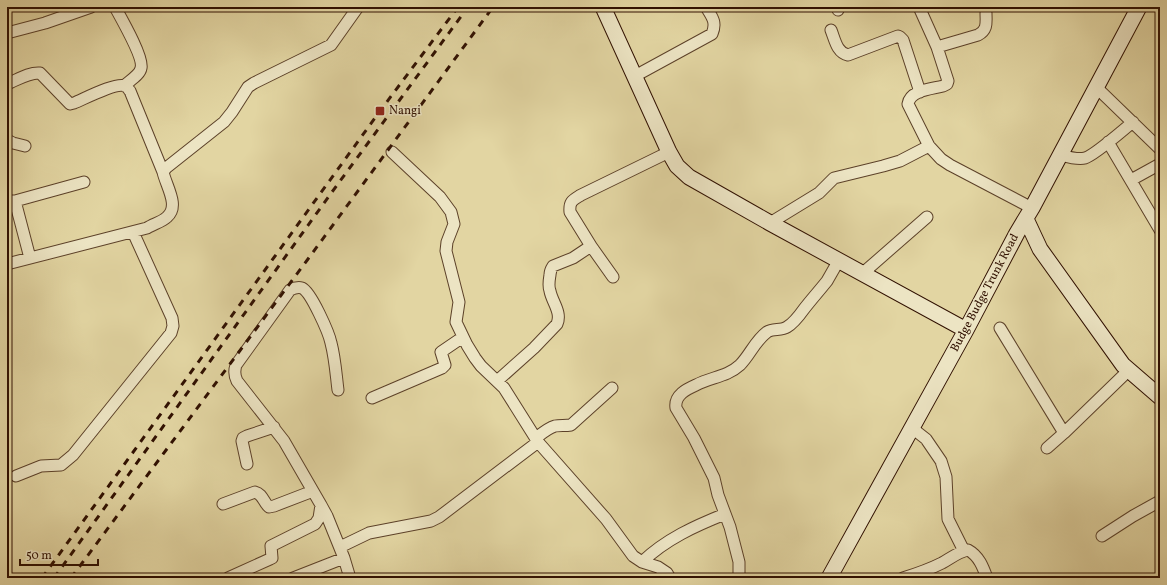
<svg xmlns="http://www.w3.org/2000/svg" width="1167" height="585" font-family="Vollkorn,serif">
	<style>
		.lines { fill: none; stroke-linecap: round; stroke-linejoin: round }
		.street-casing { stroke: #5c4129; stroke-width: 13 }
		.secondary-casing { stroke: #301001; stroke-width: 17 }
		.street { stroke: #ece4c3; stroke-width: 11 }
		.secondary { stroke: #ece4c3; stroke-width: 15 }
		.rail { stroke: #301001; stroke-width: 3; stroke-dasharray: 7 7; stroke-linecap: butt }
		.poi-dot { fill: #8f2418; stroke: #ece4c3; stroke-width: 1.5 }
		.labels { text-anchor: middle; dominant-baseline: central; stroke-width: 3; stroke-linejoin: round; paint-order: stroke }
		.poi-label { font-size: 12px; fill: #301001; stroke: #ece4c3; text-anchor: start }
		.street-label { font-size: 12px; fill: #301001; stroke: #ece4c3 }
	</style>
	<rect width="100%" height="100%" fill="#e2d5a2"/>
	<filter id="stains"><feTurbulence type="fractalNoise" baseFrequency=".005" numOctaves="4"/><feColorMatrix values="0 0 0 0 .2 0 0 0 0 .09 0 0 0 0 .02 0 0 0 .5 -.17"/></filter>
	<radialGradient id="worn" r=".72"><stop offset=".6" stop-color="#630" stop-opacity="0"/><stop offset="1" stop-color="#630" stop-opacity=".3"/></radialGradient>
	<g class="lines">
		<defs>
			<path id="street" d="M115,7C121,18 144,58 141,68C140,75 129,81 124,86
				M837,7L838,10
				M919,7L937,47L948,81L947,84L943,86C932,89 910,90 908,104L929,146L941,159L950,165L1032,208
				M831,30C835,40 837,53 848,55L898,36L900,37L903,40L920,92
				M7,33L45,23L91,7
				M937,47L978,35C988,30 986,22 986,13
				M635,76L712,34C717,22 712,17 706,7
				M7,84C17,80 29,72 40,73L70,104L74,103C84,99 116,82 125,86C128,87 128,89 130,91L163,172
				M1097,88L1160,149
				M7,140L13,143L25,146
				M1108,142L1160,230
				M392,152L440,197L451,212L454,224L447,242L446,251L459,302L456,322L467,345L475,358L481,366L504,388L538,442L606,519L633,556L642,562L658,567L667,573L670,578
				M1061,155C1068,157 1078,160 1085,158C1095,155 1123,130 1133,122
				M1131,180L1160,164
				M7,201H15L84,182
				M15,201L30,258
				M770,223L819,193L834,178L883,166L900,161L929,146
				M591,246L613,277
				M7,264L147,228C153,224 162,222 167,217C180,206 166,186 163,172L166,168L224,122L232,112L248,87L254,83L331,45L358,7
				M863,273L927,217
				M1000,328L1064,433
				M497,381L534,348L557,324C562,312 552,302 550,291C548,286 549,281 550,275C550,272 551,269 553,266L573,258L591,246L570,212C569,201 573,200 581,195L669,152
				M338,390C336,374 335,358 331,343C329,333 311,292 302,288C298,287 294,288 290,290L236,365C234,371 234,375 237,381L284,441L321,505L327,516L344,558L350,578
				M372,398L442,368L445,365L441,352L463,337
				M912,428L926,439L941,461L946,477L948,519L964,551
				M536,438C541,434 548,428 555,426C560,425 565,426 571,425L612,388
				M1047,448L1064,433L1129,370
				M247,464L242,441L243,438L247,436L274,427
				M16,476L41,466L61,465L73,455L171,333L173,326L172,318L133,232
				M223,504L255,492C263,494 263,502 269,507L274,506L313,491
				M1102,536L1133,516L1160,501
				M340,547L369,533L431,521L439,517L538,442
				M642,562C666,539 695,526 725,514
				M228,578L270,559L272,558L271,546L315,524L319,518L321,505
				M293,578L344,558
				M739,578V562L730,527L718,495L714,478L694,438L676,408C674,395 687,389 696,385C711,377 727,377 740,365C750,355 755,341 767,332C773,328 781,331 787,327C794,323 799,316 804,309C811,300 819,291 827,281C831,274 835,267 839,260
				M903,578C916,574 930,569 942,563C951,558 958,552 968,550C979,556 983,567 987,578"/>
			<path id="secondary" d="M603,7L669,152L677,166L689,177L770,223L966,330
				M1026,219L1040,249L1123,365L1160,397
				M829,578L966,330L1017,233L1032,208L1139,7"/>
		</defs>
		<!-- street casing -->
		<use href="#street" class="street-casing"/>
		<!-- secondary casing -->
		<use href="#secondary" class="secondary-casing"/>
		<!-- street -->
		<use href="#street" class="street"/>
		<!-- secondary -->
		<use href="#secondary" class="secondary"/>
		<!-- rail -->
		<path class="rail" d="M42,578L380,111L458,7
			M54,578L332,192L468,7
			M71,578L308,259L493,7"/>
	</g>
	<!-- markers -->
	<rect class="poi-dot" x="375" y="106" width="10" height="10" rx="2"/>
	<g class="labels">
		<!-- poi labels -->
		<g class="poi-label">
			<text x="389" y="111">Nangi</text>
		</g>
		<!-- street labels -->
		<g class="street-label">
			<text transform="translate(985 293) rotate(-62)">Budge Budge Trunk Road</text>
		</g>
	</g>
	<!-- margin -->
	<rect width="1167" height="585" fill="none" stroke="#e2d5a2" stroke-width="24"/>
	<rect x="8" y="8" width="1151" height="569" fill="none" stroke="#301001" stroke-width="2"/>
	<rect x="12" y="12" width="1143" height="561" fill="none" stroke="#301001"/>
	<!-- scale -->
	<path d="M20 559v6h78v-6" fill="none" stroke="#301001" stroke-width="2"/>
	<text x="26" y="559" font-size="12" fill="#301001" stroke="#ece4c3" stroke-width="3" paint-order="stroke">50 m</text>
	<rect width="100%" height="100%" filter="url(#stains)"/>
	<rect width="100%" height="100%" fill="url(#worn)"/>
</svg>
